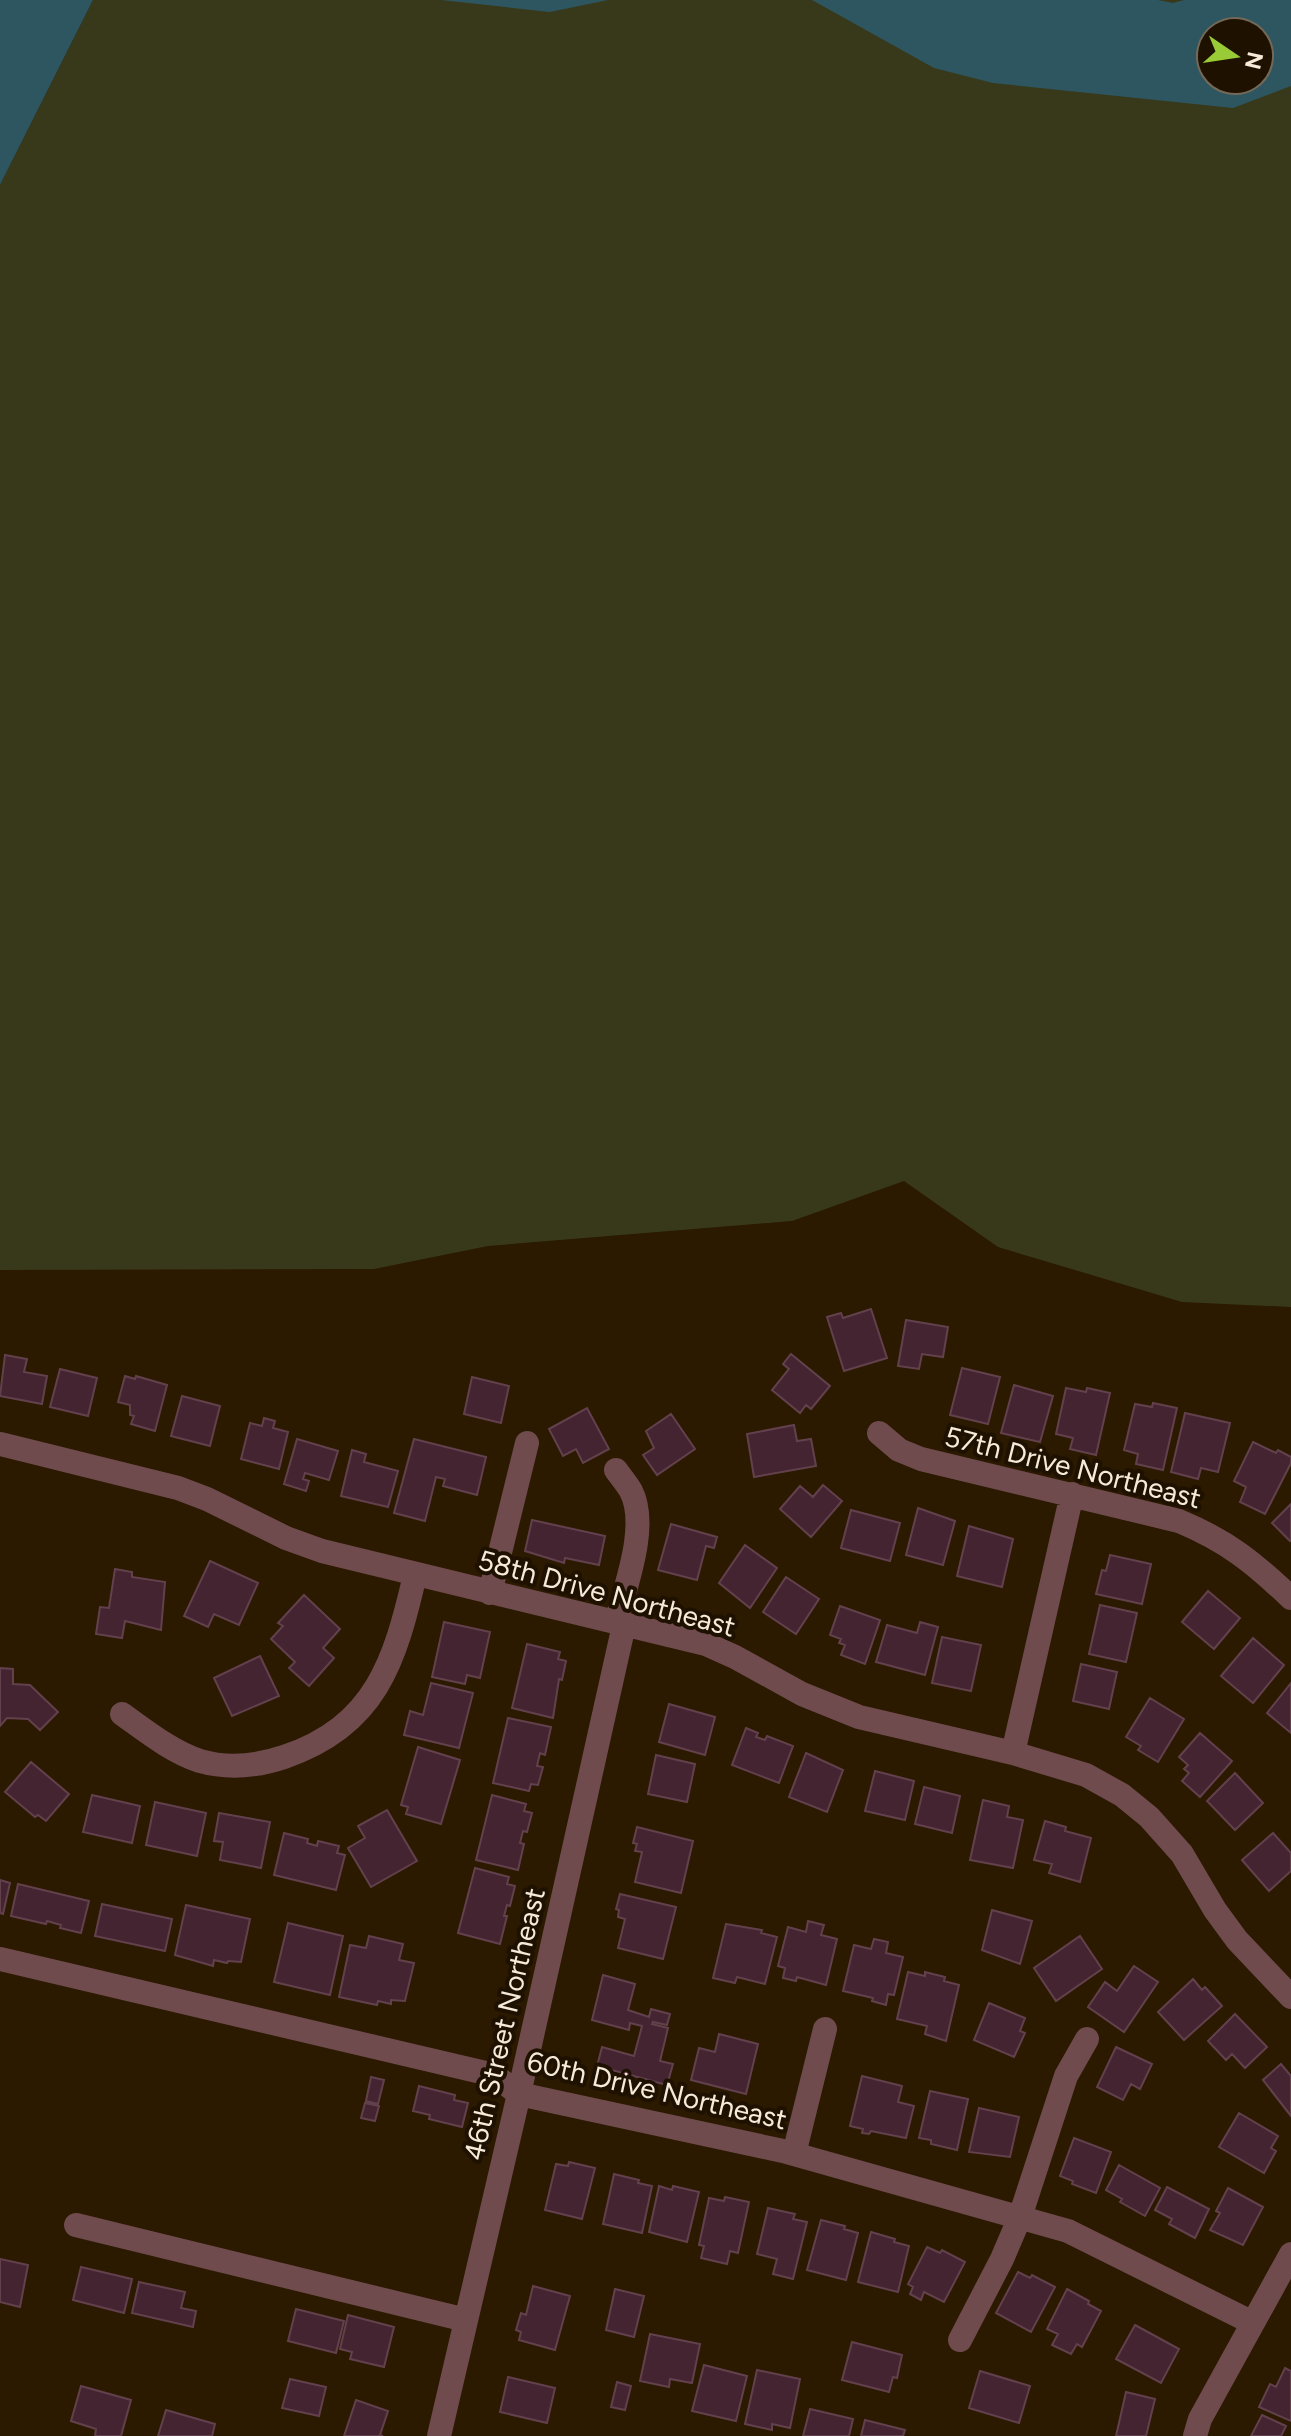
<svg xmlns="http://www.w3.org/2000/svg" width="1291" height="2436" font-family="Figtree,sans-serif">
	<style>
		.green { fill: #38391a; fill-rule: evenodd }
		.water { fill: #2d5661; fill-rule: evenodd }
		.building { fill: #432430; stroke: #62414d; stroke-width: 2 }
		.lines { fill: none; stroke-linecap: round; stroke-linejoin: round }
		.minor { stroke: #6f4b4d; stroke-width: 24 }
		.labels { text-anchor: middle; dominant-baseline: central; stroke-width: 8; stroke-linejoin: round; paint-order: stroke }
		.street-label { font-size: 28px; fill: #f6eada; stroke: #1e1100 }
	</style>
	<rect width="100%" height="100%" fill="#2b1900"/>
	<!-- green -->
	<path class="green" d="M93,0H1291V1307L1182,1302L998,1247L904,1181L792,1221L488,1246L374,1269L0,1270V185ZM1211,32H1259V80H1211Z"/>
	<!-- water -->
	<path class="water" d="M0,0H93L0,185Z
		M441,0H608L550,12Z
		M812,0H1158L1173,3L1184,0H1291V86L1233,108L993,83L934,68ZM1211,32H1259V80H1211Z"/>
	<!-- building -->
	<path class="building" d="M871,1309L887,1358L844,1371L827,1317L841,1313L843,1318Z
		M906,1320L948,1327L943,1357L922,1354L919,1369L898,1366Z
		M791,1354L830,1386L811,1409L806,1405L800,1413L772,1390L789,1369L783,1364Z
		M5,1355L27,1359L24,1372L47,1376L42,1404L0,1396Z
		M962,1368L1000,1377L988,1424L950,1415Z
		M60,1369L97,1378L88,1416L50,1407Z
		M125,1376L135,1379L136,1376L167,1385L155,1431L131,1424L134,1416L130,1415V1405L118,1402Z
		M472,1377L509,1386L501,1423L464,1414Z
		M1014,1385L1053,1396L1040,1442L1001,1433Z
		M1066,1388L1086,1392L1087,1388L1110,1393L1096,1455L1070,1449L1073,1438L1056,1434Z
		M182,1396L220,1406L210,1446L171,1436Z
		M1153,1403L1177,1408L1163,1470L1136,1464L1138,1454L1124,1450L1135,1404L1152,1407Z
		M587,1408L609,1449L583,1463L576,1449L563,1456L549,1429Z
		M1185,1413L1230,1423L1218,1472L1201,1468L1198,1479L1171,1472Z
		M671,1414L695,1449L657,1475L643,1455L654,1448L646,1431Z
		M264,1418L275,1421L273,1428L288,1432L279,1469L241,1459L250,1423L262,1426Z
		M794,1425L797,1441L811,1439L816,1466L754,1477L747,1434Z
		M297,1439L338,1451L329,1480L305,1473L303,1479L309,1481L306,1491L284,1484Z
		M414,1439L486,1457L477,1495L443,1486L445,1479L436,1477L425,1521L394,1513Z
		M1253,1442L1276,1453L1278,1450L1291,1457V1463L1265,1514L1240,1502L1246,1487L1234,1481Z
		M352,1450L366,1454L364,1462L398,1471L388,1507L341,1496Z
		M823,1485L842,1501L811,1537L780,1509L800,1486L813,1497Z
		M1291,1504V1540L1290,1541L1272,1523Z
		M918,1508L955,1521L943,1565L906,1555Z
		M851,1510L900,1523L890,1561L841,1548Z
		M532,1520L605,1536L599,1565L565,1558L564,1563L525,1551Z
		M671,1524L717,1537L714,1548L706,1546L697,1580L658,1570Z
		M969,1526L1013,1539L1002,1587L957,1576Z
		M745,1545L777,1568L750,1608L719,1583Z
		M1110,1555L1151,1564L1142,1604L1096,1594L1102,1570L1106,1571Z
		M210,1561L258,1583L239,1625L214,1614L208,1627L184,1616Z
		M115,1569L132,1572V1577L165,1582L161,1630L125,1621L122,1638L96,1634L100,1607L109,1608Z
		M786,1577L819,1599L796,1634L763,1612Z
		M1208,1591L1240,1618L1214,1649L1182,1622Z
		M304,1595L340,1629L323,1648L334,1658L309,1686L289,1668L295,1662L271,1639L283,1626L278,1623Z
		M1100,1605L1137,1613L1126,1662L1089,1654Z
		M840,1606L880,1620L865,1664L841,1655L845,1645L839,1643L841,1639L830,1635Z
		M444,1622L490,1632L480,1678L467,1675L465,1684L432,1677Z
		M920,1622L938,1627L925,1675L876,1662L887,1625L917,1633Z
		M942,1637L981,1645L971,1691L932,1683Z
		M1253,1638L1284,1665L1253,1703L1221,1676Z
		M527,1644L560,1652L558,1659L566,1661L562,1680L559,1679L553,1718L512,1708Z
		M260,1656L279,1696L232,1716L214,1678Z
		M1081,1664L1117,1672L1109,1709L1073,1701Z
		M0,1668L13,1669V1684L30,1685L58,1712L40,1730L28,1719L7,1718L0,1726Z
		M431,1683L473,1693L459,1748L404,1735L410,1711L423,1715Z
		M1291,1683V1733L1267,1713Z
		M1150,1698L1184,1719L1158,1762L1138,1750L1141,1746L1126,1737Z
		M669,1704L715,1717L705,1755L659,1742Z
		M508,1718L551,1727L545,1755L540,1753L537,1766L543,1767L538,1785L531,1784L529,1791L493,1783Z
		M746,1728L758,1733L756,1737L765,1740L767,1736L793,1746L779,1783L732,1765Z
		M1200,1733L1232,1761L1200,1797L1182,1781L1189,1773L1184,1769L1188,1765L1179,1757Z
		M418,1747L460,1760L441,1824L406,1814L408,1807L401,1805Z
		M806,1753L843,1770L827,1812L789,1797Z
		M656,1755L695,1764L687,1802L648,1794Z
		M31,1762L69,1794L46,1821L38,1815L35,1817L5,1792Z
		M875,1771L914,1781L905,1820L865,1811Z
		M1235,1773L1263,1803L1235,1830L1207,1801Z
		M924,1787L960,1796L952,1833L915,1824Z
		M92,1795L140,1806L132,1843L83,1832Z
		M492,1795L526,1804L524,1811L532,1813L527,1832L523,1831L520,1843L524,1844L518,1870L476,1860Z
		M983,1800L1009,1806L1007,1817L1023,1820L1013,1868L970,1860Z
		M155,1802L206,1813L197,1856L146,1845Z
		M387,1810L417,1861L371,1887L348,1848L365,1838L358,1826Z
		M219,1813L270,1822L261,1868L220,1860L223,1842L214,1841Z
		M1045,1821L1066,1827L1065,1831L1091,1838L1080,1882L1049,1873L1052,1864L1034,1860Z
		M637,1827L693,1841L681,1893L635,1882L642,1852L635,1851L637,1844L633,1843Z
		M284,1833L308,1839L307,1843L317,1846L318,1841L339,1846L337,1853L345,1855L336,1890L274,1875Z
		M1273,1833L1291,1853V1871L1269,1891L1242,1860Z
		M475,1868L509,1877L507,1884L515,1886L510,1906L507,1905L504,1916H507L500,1944L458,1933Z
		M0,1880L10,1883L3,1914L0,1913Z
		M18,1884L89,1901L81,1933L60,1928L61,1925L47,1921L46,1924L11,1916Z
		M620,1894L676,1907L663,1959L618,1948L625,1919L618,1917L619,1910L616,1909Z
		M102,1904L172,1919L165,1951L95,1936Z
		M186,1905L250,1919L241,1962L228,1961L227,1963L214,1960L213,1966L175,1955Z
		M992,1910L1032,1921L1020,1964L982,1950Z
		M808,1921L824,1925L821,1935L837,1939L826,1985L797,1977L796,1981L783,1978L785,1968L778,1966L788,1927L806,1932Z
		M288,1923L343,1936L330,1995L274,1982Z
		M726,1924L762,1930L761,1933L777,1937L765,1984L737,1977L735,1983L713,1978Z
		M369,1936L403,1944L399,1960L414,1963L405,2001L391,2000V2004L378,2001L377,2005L339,1997L350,1945L366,1948Z
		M1080,1936L1102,1969L1056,2001L1034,1968Z
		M874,1939L888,1942L886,1953L903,1957L894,1995L888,1994L886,2005L872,2001L873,1998L843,1991L854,1945L871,1949Z
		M1134,1966L1158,1982L1124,2032L1088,2007L1105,1982L1117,1991Z
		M908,1972L925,1976V1972L945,1977L944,1981L959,1985L946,2041L925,2034L927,2026L897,2019Z
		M603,1975L635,1984L628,2010L649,2017L651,2009L670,2014L667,2025L653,2022L652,2024L668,2028L660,2061L673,2064L667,2085L597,2066L602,2047L634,2056L642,2026L630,2023L629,2030L592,2020Z
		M1193,1979L1202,1990L1205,1987L1222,2006L1184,2040L1158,2012Z
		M989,2003L1025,2018L1020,2031L1025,2033L1014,2057L974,2040Z
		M1235,2014L1267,2047L1245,2068L1232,2054L1226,2060L1208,2041Z
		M719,2034L758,2044L746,2094L691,2080L699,2048L715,2052Z
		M1116,2047L1152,2064L1140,2089L1131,2084L1123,2100L1097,2087Z
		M1281,2064L1291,2076V2116L1263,2080Z
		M862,2076L902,2086L898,2102L914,2106L906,2138L871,2131L869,2134L862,2133L863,2129L850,2126Z
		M371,2077L384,2080L378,2104L366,2101Z
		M419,2086L455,2095L454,2100L468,2103L462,2127L429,2119L430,2115L413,2111Z
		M930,2091L968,2099L957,2150L931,2144V2140L919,2138Z
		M365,2103L379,2106L375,2121L361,2118Z
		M979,2108L1019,2117L1010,2157L969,2152Z
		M1239,2113L1278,2136L1271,2148L1276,2151L1264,2173L1219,2147Z
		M1074,2138L1111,2152L1096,2193L1072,2184L1073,2181L1060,2176Z
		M569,2162L595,2168L582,2219L545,2210L556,2164L568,2166Z
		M1119,2165L1160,2188L1145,2216L1120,2202L1122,2199L1106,2190Z
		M614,2174L639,2180L638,2183L652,2186L642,2233L603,2224Z
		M659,2186L672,2190L673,2186L699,2192L687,2242L649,2232Z
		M1167,2187L1209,2209L1195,2238L1169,2224L1172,2219L1155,2210Z
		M1228,2188L1263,2207L1243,2245L1210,2230L1220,2213L1216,2211Z
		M725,2197L749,2202L738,2253L730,2251L727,2264L701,2258L704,2246L699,2245L709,2198L724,2201Z
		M768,2208L795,2214L793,2219L807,2222L793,2279L773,2274L777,2259L757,2254Z
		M821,2220L845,2226L844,2229L858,2233L846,2280L807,2270Z
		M871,2232L895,2239L894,2242L909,2246L898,2292L858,2282Z
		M927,2247L940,2253L942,2250L965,2262L944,2302L924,2292L921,2300L910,2294L913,2287L908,2284Z
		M0,2259L28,2265L20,2307L0,2302Z
		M81,2267L132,2279L124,2313L73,2300Z
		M1018,2272L1030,2278L1032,2275L1055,2287L1031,2332L996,2313Z
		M139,2282L185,2292L181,2308L196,2311L193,2327L132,2313Z
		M533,2286L570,2296L555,2350L519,2340L521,2332L516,2330L521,2313L526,2315Z
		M615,2289L644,2296L634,2337L606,2330Z
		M1067,2289L1089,2301L1088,2304L1101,2311L1082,2347L1077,2344L1071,2354L1052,2345L1058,2334L1047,2329Z
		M296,2309L344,2321L336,2353L288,2341Z
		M348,2315L394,2327L384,2367L350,2359L352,2352L340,2349Z
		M1135,2325L1179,2349L1161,2383L1116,2359Z
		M650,2334L700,2344L692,2383L670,2379L669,2387L640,2381Z
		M852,2342L902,2355L897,2378L893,2377L889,2392L842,2380Z
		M704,2365L747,2376L736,2421L692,2411Z
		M1285,2368L1291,2371V2421L1259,2407L1270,2384L1276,2387Z
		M757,2370L800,2379L790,2428L772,2424V2430L745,2424Z
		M980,2371L1030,2386L1019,2423L969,2408Z
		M508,2377L555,2388L547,2423L500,2412Z
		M290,2379L326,2387L319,2416L282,2408Z
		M617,2382L631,2386L625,2410L611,2407Z
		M81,2386L131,2400L121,2436H95L96,2429L71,2421Z
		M1126,2392L1155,2399L1146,2436H1116Z
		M356,2400L388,2411L380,2435L383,2436H344Z
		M810,2409L853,2419L849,2436H803Z
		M166,2410L215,2424L212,2436H158Z
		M1262,2415L1286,2426L1281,2436H1251Z
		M865,2420L905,2430L903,2436H861Z"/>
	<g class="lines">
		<!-- minor -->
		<path class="minor" d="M879,1433L899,1450L921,1459L1179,1521C1227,1541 1253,1562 1291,1598
			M0,1444L178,1488L207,1499L286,1538L322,1551L706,1644L735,1657L802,1694L859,1717L1013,1753L1086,1775L1122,1795L1149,1817L1182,1854L1215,1910L1237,1940L1291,1997
			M616,1470C621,1477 627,1484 631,1491C649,1526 625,1587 616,1623
			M490,1593L527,1443
			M122,1714C146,1731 172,1752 200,1761C228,1769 257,1766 284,1757C376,1726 395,1661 415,1575
			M1013,1753L1072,1494
			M0,1959L494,2075L519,2094L783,2151L1068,2231L1253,2323
			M794,2154L825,2029
			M76,2225L466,2320
			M960,2340L1002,2259L1020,2217L1066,2076L1087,2039
			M439,2436L519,2094L624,1625
			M1195,2436L1200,2419L1291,2254"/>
	</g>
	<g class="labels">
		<!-- street labels -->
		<g class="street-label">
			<text transform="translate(1073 1467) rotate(14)">57th Drive Northeast</text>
			<text transform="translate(607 1593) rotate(15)">58th Drive Northeast</text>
			<text transform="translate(504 2024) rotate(-77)">46th Street Northeast</text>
			<text transform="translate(657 2090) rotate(13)">60th Drive Northeast</text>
		</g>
	</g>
	<!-- north arrow -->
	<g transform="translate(1235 56) rotate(103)"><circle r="38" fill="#1e1100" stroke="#746857" stroke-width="2"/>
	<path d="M0-6L14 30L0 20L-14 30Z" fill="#99cb36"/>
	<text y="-12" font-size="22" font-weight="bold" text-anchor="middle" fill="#f6eada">N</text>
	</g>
</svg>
